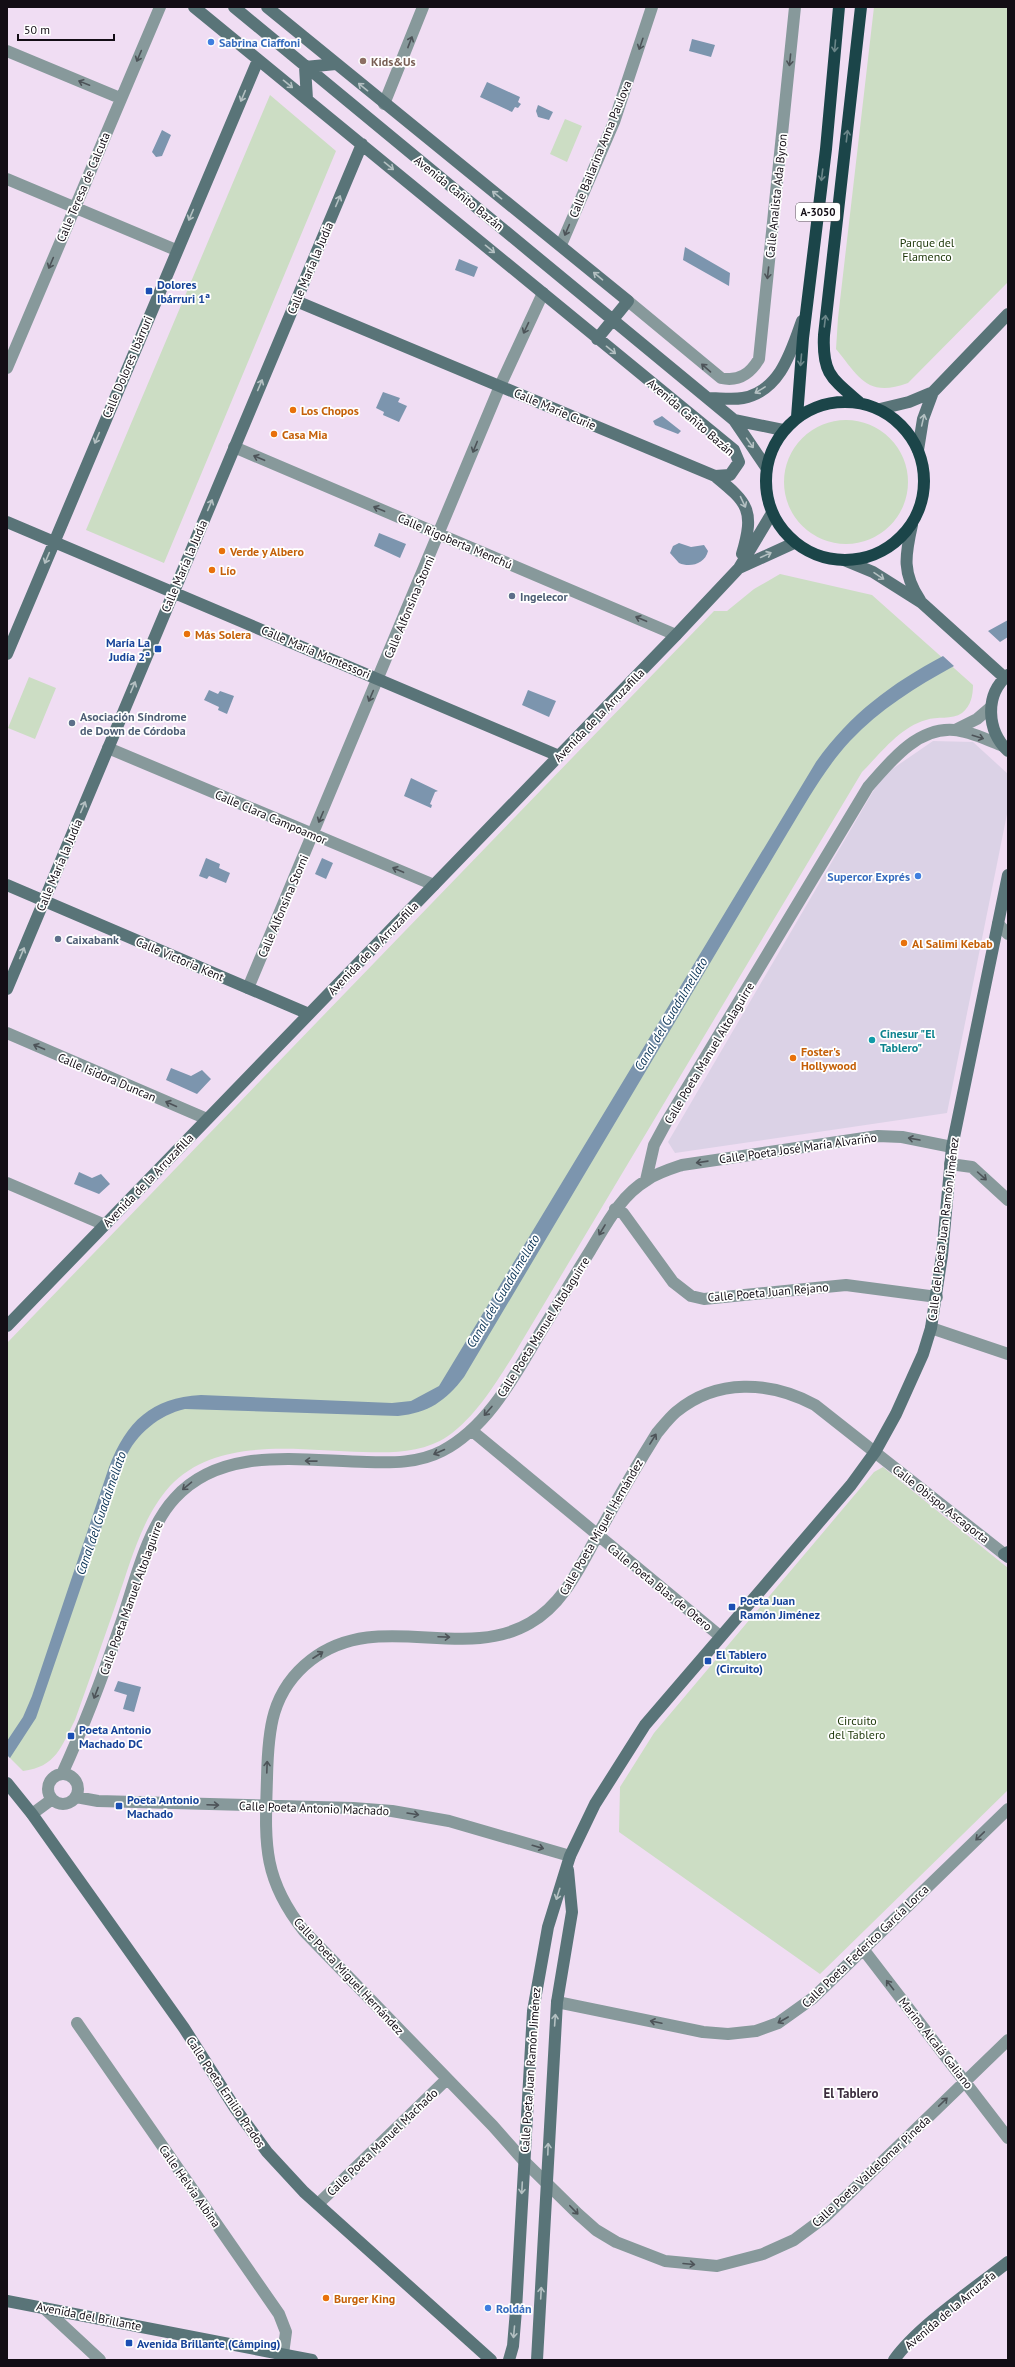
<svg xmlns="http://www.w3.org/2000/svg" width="1015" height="2367" font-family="'PT Sans',sans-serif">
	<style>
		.commercial { fill: #dbd2e6 }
		.green { fill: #ccddc4 }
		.water { fill: #7c95ae }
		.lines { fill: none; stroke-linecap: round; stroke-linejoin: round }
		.street { stroke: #87999b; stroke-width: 12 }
		.secondary { stroke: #597478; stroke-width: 12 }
		.highway { stroke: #1b4549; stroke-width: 12 }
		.oneway { stroke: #4d5358 }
		.oneway2 { stroke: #6b8689 }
		.oneway3 { stroke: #b4c0c2 }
		.shop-dot { fill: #3f7fe0; stroke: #fff; stroke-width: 1.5 }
		.education-dot { fill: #8d6e63; stroke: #fff; stroke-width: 1.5 }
		.transit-dot { fill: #1a4fb4; stroke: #fff; stroke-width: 1.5 }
		.food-dot { fill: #e8710a; stroke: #fff; stroke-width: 1.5 }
		.service-dot { fill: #5c6f8a; stroke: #fff; stroke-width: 1.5 }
		.culture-dot { fill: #0f9aa8; stroke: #fff; stroke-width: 1.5 }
		.labels { text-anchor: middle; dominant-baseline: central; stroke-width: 3.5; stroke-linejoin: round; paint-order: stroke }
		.shield { fill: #fff; stroke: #5a565b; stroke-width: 1 }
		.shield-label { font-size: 11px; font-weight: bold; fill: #130d15 }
		.shop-label { font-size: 12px; font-weight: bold; fill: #366cbe; stroke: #fff; text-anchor: start }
		.education-label { font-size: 12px; font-weight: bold; fill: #785e54; stroke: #fff; text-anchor: start }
		.street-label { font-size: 12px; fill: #130d15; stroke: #fff }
		.park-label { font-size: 12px; fill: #1c3608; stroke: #fff }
		.transit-label { font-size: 12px; font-weight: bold; fill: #164399; stroke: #fff; text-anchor: start }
		.food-label { font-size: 12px; font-weight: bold; fill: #c56008; stroke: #fff; text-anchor: start }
		.service-label { font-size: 12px; font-weight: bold; fill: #4e5e75; stroke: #fff; text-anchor: start }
		.culture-label { font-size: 12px; font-weight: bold; fill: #0d838f; stroke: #fff; text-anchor: start }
		.water-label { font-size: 13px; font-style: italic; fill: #093255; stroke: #fff }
		.neighbourhood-label { font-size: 13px; font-weight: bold; fill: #3b2c3d; stroke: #fff }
	</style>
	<rect width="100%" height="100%" fill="#f0ddf3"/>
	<!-- commercial -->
	<path class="commercial" d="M933,741L973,742L1008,774V809L947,1113L675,1153L668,1142L882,776Z"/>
	<!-- green -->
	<path class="green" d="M874,7H1008V282L908,383C867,398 859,377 836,349L838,318Z
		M270,95L336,151L164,563L86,530Z
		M565,119L582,126L567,162L550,154Z
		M784 482a62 62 0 1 1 124 0a62 62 0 1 1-124 0Z
		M780,574L872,595L973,685C973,695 971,706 962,713C952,720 937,716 926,720C900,727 880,754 862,772L513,1356C495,1384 476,1416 448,1436C423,1453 392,1453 363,1452C301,1451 218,1435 170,1486C142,1517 131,1561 117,1601C103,1641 89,1681 75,1720C61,1747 56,1767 23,1771L7,1755V1343L714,611H727L754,589Z
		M29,677L56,688L35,739L8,728Z
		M883,1467L1008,1568V1790L820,1974L619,1832L620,1787L654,1733L874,1472Z"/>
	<!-- water -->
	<path class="water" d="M692,39L715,45L711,57L689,51Z
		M487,82L520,97L518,102L521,104L518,108L515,107L512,112L480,97Z
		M538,105L553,112L549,120L538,117L536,111Z
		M162,130L171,135L162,156L156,157L152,152Z
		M685,247L730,273L729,286L683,260Z
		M459,259L478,267L474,277L455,270Z
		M383,392L400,398L398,402L407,406L399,422L383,415L384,412L376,408Z
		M662,416L681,431L678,434L655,425L653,421Z
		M379,533L406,544L400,558L374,546Z
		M679,543L691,547L704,545L708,551C705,564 690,568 679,563L670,553L673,546Z
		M1008,620V637L1000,642L988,631Z
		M943,656L954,666C916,687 880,709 850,741C825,768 807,801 788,832L464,1377C446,1401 428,1413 398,1416L185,1409C159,1415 136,1434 125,1459L36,1718L10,1758L7,1755V1741L23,1717L32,1696L109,1467C127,1421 151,1398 201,1395L392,1403L411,1401L439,1386L816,762C851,713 891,684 943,656Z
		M209,690L218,694L220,691L234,696L227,714L218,710L219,707L204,700Z
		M528,690L556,701L549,717L522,705Z
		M411,778L438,791L435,792L430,804L432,805L431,808L404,796Z
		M206,858L220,864L219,868L230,873L226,883L209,876L207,879L199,876Z
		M322,858L333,863L326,879L315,874Z
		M171,1068L191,1076L202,1070L211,1079L197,1094L166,1080Z
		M79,1172L92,1178L101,1174L110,1184L99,1194L74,1184Z
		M118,1681L141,1687L134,1712L123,1709L127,1695L114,1691Z"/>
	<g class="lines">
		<!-- street -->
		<path class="street" d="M7,51L120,98
			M384,104L423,7
			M7,179L176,250
			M561,245L614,122L652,7
			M628,301L721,378C739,382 750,374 759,359L795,7
			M7,368L160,7
			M234,447L676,635
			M955,730L977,719L991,707
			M108,748L434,885
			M998,924L1008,934
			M248,988L500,386L543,293
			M7,1033L207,1119
			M950,1164L972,1167L1008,1200
			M646,1180L654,1145L667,1121L868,787C890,762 917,727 954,730C970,731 987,740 1001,745
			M7,1183L105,1225
			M615,1209L623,1213L673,1282L691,1296L704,1299L846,1285L937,1297
			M931,1328L1008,1354
			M471,1430L720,1636
			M1004,1554L815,1405C770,1381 717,1378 676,1412C669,1418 663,1426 657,1433C637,1465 618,1498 600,1531C581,1564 565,1603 530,1623C462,1663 378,1608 311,1660C271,1691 268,1730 267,1778C265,1843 262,1878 304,1931L493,2126L524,2161L578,2214L596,2230L616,2242L665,2261L717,2266L763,2254L794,2240L825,2217L1008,2040
			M48 1789a15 15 0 1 1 30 0a15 15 0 1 1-30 0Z
			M62,1774C84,1726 103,1676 120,1626C134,1586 146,1529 175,1498C223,1445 302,1461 367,1462C392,1463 419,1463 442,1451C488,1427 515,1375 540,1333C557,1306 573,1278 590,1251C606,1225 620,1196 647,1180C657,1173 670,1169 682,1165L878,1136L902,1137L952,1147
			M76,1797L98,1801L353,1808L392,1811L449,1821L570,1856
			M32,1814L51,1800
			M863,1949L1008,2138
			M557,2002L703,2032L728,2034L756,2031L778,2023L813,1998L1008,1809
			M77,2023L279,2314L286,2332L283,2354
			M318,2204L447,2079
			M44,2308L100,2360"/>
		<!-- secondary -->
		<path class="secondary" d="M194,7L734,450L739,462L730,475L715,476
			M234,7L734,420L766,467
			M267,7L628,301L597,339
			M305,67L307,99
			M305,67L336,64
			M296,301L715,476C748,503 755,510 742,554
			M708,398C719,398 732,400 743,398C780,391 791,352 802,321
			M880,409L909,402L933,392L1008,314
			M734,420L783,430
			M918,450L923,419L933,392
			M7,522L559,756
			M912,525C905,556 902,573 920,600
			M844,560L873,572L922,603L1005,678
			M739,568L794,543
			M7,654L258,60
			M1008,675C984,695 987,731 1008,751
			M7,885L309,1014
			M7,989L362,144
			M7,1326L676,635L739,568L772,513
			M1008,1552L1004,1554L1008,1557
			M7,1783L32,1814L184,2028L235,2108L267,2152L304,2192L491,2360
			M7,2301L312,2360
			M509,2360L513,2346L516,2310L533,2011L548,1927L570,1856L595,1804L645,1725L851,1485L875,1452L896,1414L923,1354L931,1328L942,1255L952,1147L1008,875
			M537,2360L557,2002L572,1912L568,1870
			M894,2360C918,2326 974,2289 1008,2262"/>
		<!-- highway -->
		<path class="highway" d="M766 481a79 79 0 1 1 158 0a79 79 0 1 1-158 0Z
			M859,402C831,378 822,373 824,335L861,7
			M797,417L803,338L826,149L839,7"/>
	</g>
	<!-- one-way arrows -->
	<defs><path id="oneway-shaft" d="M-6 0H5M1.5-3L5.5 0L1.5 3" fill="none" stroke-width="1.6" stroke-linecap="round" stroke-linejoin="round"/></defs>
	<g class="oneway">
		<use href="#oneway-shaft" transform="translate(410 42) rotate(-69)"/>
		<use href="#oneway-shaft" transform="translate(641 44) rotate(109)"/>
		<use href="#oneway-shaft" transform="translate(139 56) rotate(113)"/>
		<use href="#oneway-shaft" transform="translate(790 60) rotate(96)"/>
		<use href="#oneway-shaft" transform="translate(84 83) rotate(-158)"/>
		<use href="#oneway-shaft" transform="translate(567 230) rotate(113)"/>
		<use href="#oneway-shaft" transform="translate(51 263) rotate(113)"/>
		<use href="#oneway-shaft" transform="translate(768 273) rotate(96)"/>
		<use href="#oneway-shaft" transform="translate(526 328) rotate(115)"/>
		<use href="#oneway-shaft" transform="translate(706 368) rotate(-139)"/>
		<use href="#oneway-shaft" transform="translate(475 447) rotate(112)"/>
		<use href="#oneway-shaft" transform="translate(259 458) rotate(-157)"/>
		<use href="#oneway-shaft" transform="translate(379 509) rotate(-157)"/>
		<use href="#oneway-shaft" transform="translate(641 619) rotate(-157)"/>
		<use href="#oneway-shaft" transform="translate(371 696) rotate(113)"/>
		<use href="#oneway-shaft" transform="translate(978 737) rotate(17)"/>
		<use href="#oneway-shaft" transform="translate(321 817) rotate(113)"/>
		<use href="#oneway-shaft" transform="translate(398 870) rotate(-157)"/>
		<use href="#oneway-shaft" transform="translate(39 1047) rotate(-157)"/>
		<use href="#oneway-shaft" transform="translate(171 1104) rotate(-156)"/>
		<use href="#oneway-shaft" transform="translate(914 1139) rotate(-170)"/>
		<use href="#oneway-shaft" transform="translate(702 1162) rotate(172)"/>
		<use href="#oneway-shaft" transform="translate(982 1176) rotate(42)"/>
		<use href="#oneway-shaft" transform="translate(602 1230) rotate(121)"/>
		<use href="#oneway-shaft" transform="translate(488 1411) rotate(131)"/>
		<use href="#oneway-shaft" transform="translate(653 1439) rotate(-58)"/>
		<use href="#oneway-shaft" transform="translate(439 1452) rotate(156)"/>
		<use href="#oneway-shaft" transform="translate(311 1461) rotate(-179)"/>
		<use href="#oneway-shaft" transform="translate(187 1486) rotate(140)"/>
		<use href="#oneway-shaft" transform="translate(444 1637) rotate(2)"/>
		<use href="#oneway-shaft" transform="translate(318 1655) rotate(-33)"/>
		<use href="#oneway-shaft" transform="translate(96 1693) rotate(111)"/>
		<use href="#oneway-shaft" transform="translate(267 1767) rotate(-88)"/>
		<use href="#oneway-shaft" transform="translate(213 1805) rotate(2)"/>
		<use href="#oneway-shaft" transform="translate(413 1814) rotate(9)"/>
		<use href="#oneway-shaft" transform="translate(980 1836) rotate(136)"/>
		<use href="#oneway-shaft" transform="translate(538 1847) rotate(16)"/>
		<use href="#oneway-shaft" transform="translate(890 1985) rotate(-128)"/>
		<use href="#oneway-shaft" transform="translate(783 2020) rotate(150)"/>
		<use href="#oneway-shaft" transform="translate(656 2022) rotate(-168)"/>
		<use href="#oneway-shaft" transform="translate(943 2102) rotate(-44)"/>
		<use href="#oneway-shaft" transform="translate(574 2210) rotate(46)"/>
		<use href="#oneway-shaft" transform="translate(689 2264) rotate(5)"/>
	</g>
	<g class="oneway2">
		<use href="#oneway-shaft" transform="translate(835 46) rotate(95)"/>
		<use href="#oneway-shaft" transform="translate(847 136) rotate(-83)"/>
		<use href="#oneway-shaft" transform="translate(822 175) rotate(97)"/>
		<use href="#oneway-shaft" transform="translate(825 321) rotate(-83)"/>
		<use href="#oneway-shaft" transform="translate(801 360) rotate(95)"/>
	</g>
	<g class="oneway3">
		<use href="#oneway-shaft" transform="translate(288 84) rotate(39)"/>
		<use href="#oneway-shaft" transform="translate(363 87) rotate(-141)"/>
		<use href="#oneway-shaft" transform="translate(243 96) rotate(113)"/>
		<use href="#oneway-shaft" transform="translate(389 166) rotate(39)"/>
		<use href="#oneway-shaft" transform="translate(497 195) rotate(-141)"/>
		<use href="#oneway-shaft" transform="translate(338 201) rotate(-67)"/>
		<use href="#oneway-shaft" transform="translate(191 215) rotate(113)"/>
		<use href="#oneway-shaft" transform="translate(490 249) rotate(39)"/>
		<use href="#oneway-shaft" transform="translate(598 276) rotate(-140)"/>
		<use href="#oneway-shaft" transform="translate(611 350) rotate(39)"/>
		<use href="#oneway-shaft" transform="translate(260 385) rotate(-67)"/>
		<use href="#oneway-shaft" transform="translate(760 390) rotate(149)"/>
		<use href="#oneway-shaft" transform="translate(923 420) rotate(-77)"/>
		<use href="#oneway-shaft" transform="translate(97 438) rotate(113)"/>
		<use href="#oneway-shaft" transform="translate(750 443) rotate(55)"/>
		<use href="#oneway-shaft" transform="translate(743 502) rotate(65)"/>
		<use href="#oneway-shaft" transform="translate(210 505) rotate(-67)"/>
		<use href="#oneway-shaft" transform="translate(766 555) rotate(-25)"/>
		<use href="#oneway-shaft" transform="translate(47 558) rotate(113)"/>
		<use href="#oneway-shaft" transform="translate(879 576) rotate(34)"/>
		<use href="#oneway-shaft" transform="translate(133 687) rotate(-67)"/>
		<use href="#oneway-shaft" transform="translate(83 807) rotate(-67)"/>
		<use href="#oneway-shaft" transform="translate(22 953) rotate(-67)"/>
		<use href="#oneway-shaft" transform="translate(558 1894) rotate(108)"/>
		<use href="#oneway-shaft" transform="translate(555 2020) rotate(-86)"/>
		<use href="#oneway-shaft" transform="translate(548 2149) rotate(-88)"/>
		<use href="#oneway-shaft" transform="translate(522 2188) rotate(93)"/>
		<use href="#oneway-shaft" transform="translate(541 2293) rotate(-87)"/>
		<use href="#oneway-shaft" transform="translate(514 2332) rotate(95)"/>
	</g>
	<!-- markers -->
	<g class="shop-dot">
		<circle cx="211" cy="42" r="4"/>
		<circle cx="918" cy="876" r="4"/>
		<circle cx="488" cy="2308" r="4"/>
	</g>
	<circle class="education-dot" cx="363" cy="61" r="4"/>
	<g class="transit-dot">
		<rect x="145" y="287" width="8" height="8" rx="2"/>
		<rect x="154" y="645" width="8" height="8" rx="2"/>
		<rect x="728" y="1603" width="8" height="8" rx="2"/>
		<rect x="704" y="1657" width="8" height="8" rx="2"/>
		<rect x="67" y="1732" width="8" height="8" rx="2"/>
		<rect x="115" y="1802" width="8" height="8" rx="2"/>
		<rect x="125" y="2339" width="8" height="8" rx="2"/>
	</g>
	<g class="food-dot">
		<circle cx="293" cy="410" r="4"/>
		<circle cx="274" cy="434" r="4"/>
		<circle cx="222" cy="551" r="4"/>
		<circle cx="212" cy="570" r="4"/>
		<circle cx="187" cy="634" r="4"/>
		<circle cx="904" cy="943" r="4"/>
		<circle cx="793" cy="1058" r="4"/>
		<circle cx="326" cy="2298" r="4"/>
	</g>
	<g class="service-dot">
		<circle cx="512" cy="596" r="4"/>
		<circle cx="72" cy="723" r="4"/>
		<circle cx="58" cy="939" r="4"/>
	</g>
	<circle class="culture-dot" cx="872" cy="1040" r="4"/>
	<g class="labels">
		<!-- shield labels -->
		<rect class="shield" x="796" y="203" width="44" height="18" rx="3"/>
		<g class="shield-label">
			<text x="818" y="212">A-3050</text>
		</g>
		<!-- shop labels -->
		<g class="shop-label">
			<text x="219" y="42">Sabrina Ciaffoni</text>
			<text x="910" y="876" text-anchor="end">Supercor Exprés</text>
			<text x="496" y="2308">Roldán</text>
		</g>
		<!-- education labels -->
		<g class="education-label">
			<text x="371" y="61">Kids&amp;Us</text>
		</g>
		<!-- street labels -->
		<g class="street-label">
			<text transform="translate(600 149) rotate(-68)">Calle Bailarina Anna Paulova</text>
			<text transform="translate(83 187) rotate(-67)">Calle Teresa de Calcuta</text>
			<text transform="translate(459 193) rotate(39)">Avenida Cañito Bazán</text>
			<text transform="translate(776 196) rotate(-84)">Calle Analista Ada Byron</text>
			<text transform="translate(310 268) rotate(-67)">Calle María la Judía</text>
			<text transform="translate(127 367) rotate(-67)">Calle Dolores Ibárruri</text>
			<text transform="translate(555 409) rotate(23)">Calle Marie Curie</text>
			<text transform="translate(691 417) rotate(41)">Avenida Cañito Bazán</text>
			<text transform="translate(455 541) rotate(23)">Calle Rigoberta Menchú</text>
			<text transform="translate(184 566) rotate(-67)">Calle María la Judía</text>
			<text transform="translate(409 607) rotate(-67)">Calle Alfonsina Storni</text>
			<text transform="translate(316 652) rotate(23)">Calle María Montessori</text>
			<text transform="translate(599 715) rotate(-46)">Avenida de la Arruzafilla</text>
			<text transform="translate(271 817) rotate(23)">Calle Clara Campoamor</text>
			<text transform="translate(59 865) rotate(-67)">Calle María la Judía</text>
			<text transform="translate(283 906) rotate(-67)">Calle Alfonsina Storni</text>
			<text transform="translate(373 948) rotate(-46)">Avenida de la Arruzafilla</text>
			<text transform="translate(180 959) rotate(23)">Calle Victoria Kent</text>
			<text transform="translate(709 1053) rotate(-59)">Calle Poeta Manuel Altolaguirre</text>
			<text transform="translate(107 1077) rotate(23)">Calle Isidora Duncan</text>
			<text transform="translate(798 1148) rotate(-8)">Calle Poeta José María Alvariño</text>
			<text transform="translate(148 1180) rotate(-46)">Avenida de la Arruzafilla</text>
			<text transform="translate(943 1229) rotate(-83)">Calle del Poeta Juan Ramón Jiménez</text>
			<text transform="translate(768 1292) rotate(-5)">Calle Poeta Juan Rejano</text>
			<text transform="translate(543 1327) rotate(-58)">Calle Poeta Manuel Altolaguirre</text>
			<text transform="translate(941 1504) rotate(38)">Calle Obispo Ascagorta</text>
			<text transform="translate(601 1527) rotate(-60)">Calle Poeta Miguel Hernández</text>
			<text transform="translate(660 1587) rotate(39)">Calle Poeta Blas de Otero</text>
			<text transform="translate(131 1598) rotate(-70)">Calle Poeta Manuel Altolaguirre</text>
			<text transform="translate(314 1808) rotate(2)">Calle Poeta Antonio Machado</text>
			<text transform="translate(865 1946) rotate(-44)">Calle Poeta Federico García Lorca</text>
			<text transform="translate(349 1976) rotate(47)">Calle Poeta Miguel Hernández</text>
			<text transform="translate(936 2043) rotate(52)">Marino Alcalá Galiano</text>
			<text transform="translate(530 2070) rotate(-86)">Calle Poeta Juan Ramón Jiménez</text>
			<text transform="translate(226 2092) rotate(56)">Calle Poeta Emilio Prados</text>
			<text transform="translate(382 2142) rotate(-44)">Calle Poeta Manuel Machado</text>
			<text transform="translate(871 2171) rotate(-43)">Calle Poeta Valdelomar Pineda</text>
			<text transform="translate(190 2186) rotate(55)">Calle Helvia Albina</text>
			<text transform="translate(950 2310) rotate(-40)">Avenida de la Arruzafa</text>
			<text transform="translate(89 2316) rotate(11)">Avenida del Brillante</text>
		</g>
		<!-- park labels -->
		<g class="park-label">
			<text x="927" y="242">Parque del<tspan x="927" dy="14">Flamenco</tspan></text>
			<text x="857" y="1720">Circuito<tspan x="857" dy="14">del Tablero</tspan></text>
		</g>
		<!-- transit labels -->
		<g class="transit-label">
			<text x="157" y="284">Dolores<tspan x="157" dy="14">Ibárruri 1ª</tspan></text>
			<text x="150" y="642" text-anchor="end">María La<tspan x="150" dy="14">Judía 2ª</tspan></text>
			<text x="740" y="1600">Poeta Juan<tspan x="740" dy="14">Ramón Jiménez</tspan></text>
			<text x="716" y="1654">El Tablero<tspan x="716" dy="14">(Circuito)</tspan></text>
			<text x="79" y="1729">Poeta Antonio<tspan x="79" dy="14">Machado DC</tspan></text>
			<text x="127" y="1799">Poeta Antonio<tspan x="127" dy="14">Machado</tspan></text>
			<text x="137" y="2343">Avenida Brillante (Cámping)</text>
		</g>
		<!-- food labels -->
		<g class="food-label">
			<text x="301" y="410">Los Chopos</text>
			<text x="282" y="434">Casa Mia</text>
			<text x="230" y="551">Verde y Albero</text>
			<text x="220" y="570">Lío</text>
			<text x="195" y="634">Más Solera</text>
			<text x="912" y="943">Al Salimi Kebab</text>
			<text x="801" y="1051">Foster's<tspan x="801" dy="14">Hollywood</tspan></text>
			<text x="334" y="2298">Burger King</text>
		</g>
		<!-- service labels -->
		<g class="service-label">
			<text x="520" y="596">Ingelecor</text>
			<text x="80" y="716">Asociación Síndrome<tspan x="80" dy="14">de Down de Córdoba</tspan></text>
			<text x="66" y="939">Caixabank</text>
		</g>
		<!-- culture labels -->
		<g class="culture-label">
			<text x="880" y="1033">Cinesur "El<tspan x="880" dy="14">Tablero"</tspan></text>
		</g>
		<!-- water labels -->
		<g class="water-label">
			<text transform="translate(671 1014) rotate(-59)">Canal del Guadalmellato</text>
			<text transform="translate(503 1291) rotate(-59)">Canal del Guadalmellato</text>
			<text transform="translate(101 1513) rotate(-71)">Canal del Guadalmellato</text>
		</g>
		<!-- neighbourhood labels -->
		<g class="neighbourhood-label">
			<text x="851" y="2093">El Tablero</text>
		</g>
	</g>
	<!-- border -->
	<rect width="1015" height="2367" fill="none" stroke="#130d15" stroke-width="16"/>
	<!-- scale -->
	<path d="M18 34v6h96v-6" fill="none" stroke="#130d15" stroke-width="2"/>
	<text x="24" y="34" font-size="12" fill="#130d15" stroke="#ffffff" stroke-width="3" paint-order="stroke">50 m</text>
</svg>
